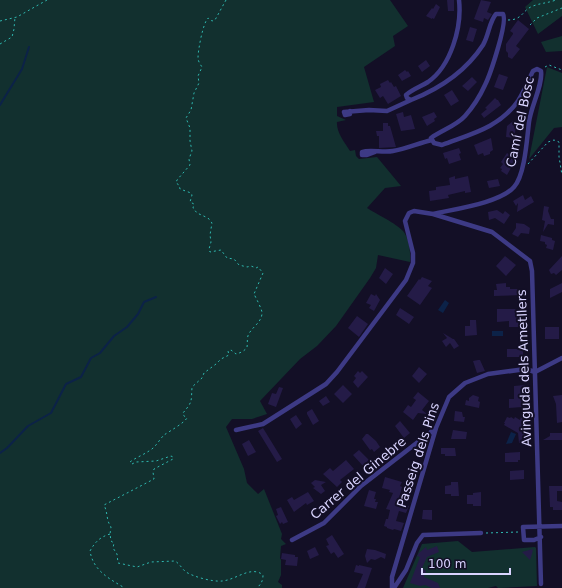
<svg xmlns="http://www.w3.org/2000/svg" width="562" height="588" font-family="'DejaVu Sans',sans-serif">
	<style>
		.green { fill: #12302f }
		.water { fill: #0c2248 }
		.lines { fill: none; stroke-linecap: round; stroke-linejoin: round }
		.stream { stroke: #0c2248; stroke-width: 2 }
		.building { fill: #241b47 }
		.path { stroke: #2fb8b0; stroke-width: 1; stroke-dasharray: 2 3; stroke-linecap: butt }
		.street { stroke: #3d3a85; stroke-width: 4.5 }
		.labels { text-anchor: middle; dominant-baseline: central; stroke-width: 4; stroke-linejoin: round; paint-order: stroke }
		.street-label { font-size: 13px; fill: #d9d4ff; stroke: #130f26 }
	</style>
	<rect width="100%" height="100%" fill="#130f26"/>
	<!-- green -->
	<path class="green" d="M0,0H390L408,26L393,36L395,46L364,67L374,102L337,107V116L346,120L337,122C336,132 345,143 350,151L355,150L356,156L359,159L377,157L401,186L385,188L367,208C375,213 397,224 403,231C409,238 411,253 410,262L378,255L376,268L370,278L336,326L317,346L300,359L260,401L267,414L252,419H232L226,427L244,469L247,483L258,494L264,489L282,534L281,539L286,544L281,546L280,558L281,560V575L278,582L282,585V588H0Z
		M533,0H562V16L538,34L525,7Z
		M562,36V51L546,52L541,42Z
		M547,67L562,73V127L554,128L529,159Z
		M458,541L472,552L535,547L536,548L537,586L498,588L496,586L488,588H403L422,544Z"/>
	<!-- water -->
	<path class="water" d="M445,300L449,303L443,313L438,310Z
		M492,331H503V336H492Z
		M511,432L516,434L512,443L506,444Z"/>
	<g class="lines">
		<!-- stream -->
		<path class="stream" d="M0,105L22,69L29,47
			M0,453L7,448L28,426L51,413L66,384L81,377L91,358L100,353L114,336L127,327L138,314L144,302L156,297"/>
	</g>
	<!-- building -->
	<path class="building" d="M447,0H454V11H448Z
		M481,0L491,2L487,12L492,14L488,20L484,18L483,22L474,19Z
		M436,4L440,7L434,19L432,18V19L426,16L432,8L433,9Z
		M518,20L529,29L516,46L520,49L512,59L508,57V53L506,51V44L513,34V33L510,31Z
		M470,27L477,29L473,42L466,40Z
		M426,60L430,66L422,72L418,66Z
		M405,70L407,72L408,71L411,76L402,81L398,75Z
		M499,74L508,77L503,90L494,87Z
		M472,77L477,82L468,91L462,86Z
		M388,80L390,83L391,82L394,87L396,86L401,96L388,104L383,96L380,98L375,90L381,87L380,84Z
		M452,90L459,101L451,106L444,95Z
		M495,98L497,100H498L501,105L484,118L481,114L487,109L485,108Z
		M403,112L404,117L411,115L415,129L401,131L396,114Z
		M434,112L437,117L434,119L435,121L427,126L422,117Z
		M513,121H517L514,138L506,137L507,126Z
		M383,123H388V126H390L396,147L379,148V136H377L376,131H383Z
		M491,138L493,150L490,152V154L484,156L483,153L478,155L474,145Z
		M459,148L461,153L459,154L461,160L449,164L447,158L445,159L443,153Z
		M507,153L516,159L507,175L501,171L502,169L500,168L503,164L501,162Z
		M455,176V179L468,176L471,192L465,193V191L448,195L449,198L430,201L429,191L436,190V187L450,185L449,178Z
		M498,179L500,186L489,188L487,181Z
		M523,195L525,200L531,196L534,202L517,212L518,203L516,206L513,201Z
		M544,206L549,207L548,211L551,219H554V225L548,224L543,232L545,221L542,220Z
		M497,210L503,214L505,211L510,215L504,224L495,218L489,220L488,212Z
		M516,223L524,224L530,228L529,234L521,233L518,237L512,234L516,228Z
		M541,235L552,238V240L555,241L553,250L546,248L547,245L545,244V242L540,241Z
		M505,256L516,265L506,276L496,266Z
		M562,256V270L556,275L554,273L551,274L549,270Z
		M385,268L393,274L386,284L379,278Z
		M422,277L432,281L428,286L432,288L420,305L407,296L419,279L420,280Z
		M506,283V287H510V289H521L522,295L494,296V290H497L496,284Z
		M562,283V292L550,298V289Z
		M371,294L375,296L376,294L380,300L374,311L369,308L371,305L366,303Z
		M400,308L414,317L409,324L396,315Z
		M497,309H518V320H520L521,327H509V321L497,322Z
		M357,316L368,324L359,337L348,328Z
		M470,320H476L477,335L465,336V326H470Z
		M545,327H559V339H545Z
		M443,333L453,339H454L459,346L454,349L450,343L446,347L442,341L447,338Z
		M507,349H523V357H507Z
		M478,360H480L485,371L477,373L473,361Z
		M419,367L427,374L419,383L412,376Z
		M358,371L360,373L362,371L368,377L358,388L353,382L356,378L354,376Z
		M343,385L352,394L343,403L334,394Z
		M525,385V391H522V407L509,408V399H514V386Z
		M279,387L283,388L276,407L268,404L272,393L276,394Z
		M418,392L429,401L422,410L427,414L418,413L413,420L403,412L408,405L411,407L416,400L413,398Z
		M473,395L479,397L478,401L480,402L479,408L465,405L466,400L469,401V398Z
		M562,395V422L557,423L556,404L553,396Z
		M326,396L330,402L323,406L319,401Z
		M312,409L319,421L313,425L307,414V412Z
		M455,411L462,412L463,417H465L464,422L454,421Z
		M296,415L302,424L296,429L290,419Z
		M507,417L510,418L511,417L514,419L515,417L520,420L521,417L525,419V443H519L518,433L504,425L505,423H504Z
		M400,421L410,433L404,438L395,426Z
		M263,428L282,459L277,462L258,431Z
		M453,430L467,432L466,439H451Z
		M550,433H562V440H543L550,436Z
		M366,434H368L376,441L380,447L374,452L372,449L370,450L362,439Z
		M249,440L256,452L248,456L242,444Z
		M441,448H455L456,456H445V454H441Z
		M359,450L369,460L363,466L353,455Z
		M520,452V460H518V462H505V453Z
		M346,460L354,469L340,480L342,482L337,487L323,474L330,468L333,471Z
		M524,470V479L510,480V471Z
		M385,477L402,482L400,486L402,487L398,502L409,506L406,513L399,511L396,521L404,523L401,531L394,529L393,530L387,528V527L384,526L386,519H388L390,510L386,509L393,493L389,492L390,490L382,488Z
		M315,480L326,482L321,485L325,491L321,494L313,488L315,487L311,483Z
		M451,482H458L459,496H451V494H445V486L451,485Z
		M549,486H562V491H557V501L562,502V510H553V507H550Z
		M369,490L376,492L374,499H376L375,502H378L376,509L364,506Z
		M308,492L314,501L307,505L306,503L294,512L287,500L292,497L294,500Z
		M481,492V506H473V504H467V495H473V493Z
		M281,507L288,522L283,524L282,522L280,524L276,516L278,515L276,509Z
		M423,510H432V520L422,519Z
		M332,535L344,554L338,558L334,552L331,554L326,546L329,545L326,539Z
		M437,546L439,552L427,557L422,568L426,571L424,577L438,583L440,588H432L425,585L420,586L410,583L420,557L417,556L419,553L426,547L427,550Z
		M315,547L319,555L310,559L307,551Z
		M367,549L375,550L386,554L385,559L381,557L375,560L371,559L367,563L365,556Z
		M533,549L532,554L530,560L522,552Z
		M282,553L295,555V557H298L297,566L285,565L286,560L281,559Z
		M356,565L359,566V565L372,568L365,588H357L363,574L354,572Z"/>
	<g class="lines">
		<!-- path -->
		<path class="path" d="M226,0L215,20L212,21L208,18C203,23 198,50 198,58C198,61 200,64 202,67L198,76L199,83L194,93L191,110L186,118L190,128V141L192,151L189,159L190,165L177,180L176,183L179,185L180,189L191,193L192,195L190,202L194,204L193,208L197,213L208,218L212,223L210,235L211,242L209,249L210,252L221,250L227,258L234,259L239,265L247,267L251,266L256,268L258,267L263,273L254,294C256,298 263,311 262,314C261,322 254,326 250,332C246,337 248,342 247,347C245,351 240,353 236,354L231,350L228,351L229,355L221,359L216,364L204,373L202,378L192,387C191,402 193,401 183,413V415L187,418C184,423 170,431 164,435C159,440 156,447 149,451C143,455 135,458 130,462L132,464L136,462L156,461L171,456L173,457V459L154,469L153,472L154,479L104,505C108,513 106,520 111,527L110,534L111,541L114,543L113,548L117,554L118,563L137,567L151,562L175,561C180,564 182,569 186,572C194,577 213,582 222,581C236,580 251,565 263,575C263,581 261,584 257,588
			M508,20C523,20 522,10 533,6C541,3 548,3 556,0
			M0,21L17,17L47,0
			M530,25L537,18L562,8
			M0,44L12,37L14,29L15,17
			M545,67L549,65L562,70
			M528,164L548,142L554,140L559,142V157L562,175
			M486,533L519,532
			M110,534C100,537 95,542 90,551C93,570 108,578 123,587L124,588"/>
		<!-- street -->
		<path class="street" d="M350,111V114L345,115L344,112L369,110L387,111L411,100
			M375,152L367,155H362V152C370,149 383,153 393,151C406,149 419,143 432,140
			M433,214C454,209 500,203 514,187C525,175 527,138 529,122C531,106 543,85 541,71L537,69L533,71C528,81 524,92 518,101C499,128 471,134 442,145L434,143L431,138C442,130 456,126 465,116C473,107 480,96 485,85C490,75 508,22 503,14H496C489,22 489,35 483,45C466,71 439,89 411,100L407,98L406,95C413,89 420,87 428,82C451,66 462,27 459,0
			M236,430L263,424L326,384L337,372L406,280L413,263V253L405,221L409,213L414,211L433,214L492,232L530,261L532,271L541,584
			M541,537L534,540H524L523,527L562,526
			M292,540L324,523L361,486L436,428
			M392,588V577L436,428L449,397L465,383L488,374L526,369L535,372L562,358
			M394,588L406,570L417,543L423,535L481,533"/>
	</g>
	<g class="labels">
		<!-- street labels -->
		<g class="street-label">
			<text transform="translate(520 122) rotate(-78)">Camí del Bosc</text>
			<text transform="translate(524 368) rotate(-92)">Avinguda dels Ametllers</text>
			<text transform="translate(418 455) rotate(-72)">Passeig dels Pins</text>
			<text transform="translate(358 478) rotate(-40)">Carrer del Ginebre</text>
		</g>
	</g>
	<!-- scale -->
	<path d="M422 568v6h88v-6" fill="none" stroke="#d9d4ff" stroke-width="2"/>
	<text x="428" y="568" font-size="12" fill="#d9d4ff" stroke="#130f26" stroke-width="3" paint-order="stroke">100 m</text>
</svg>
